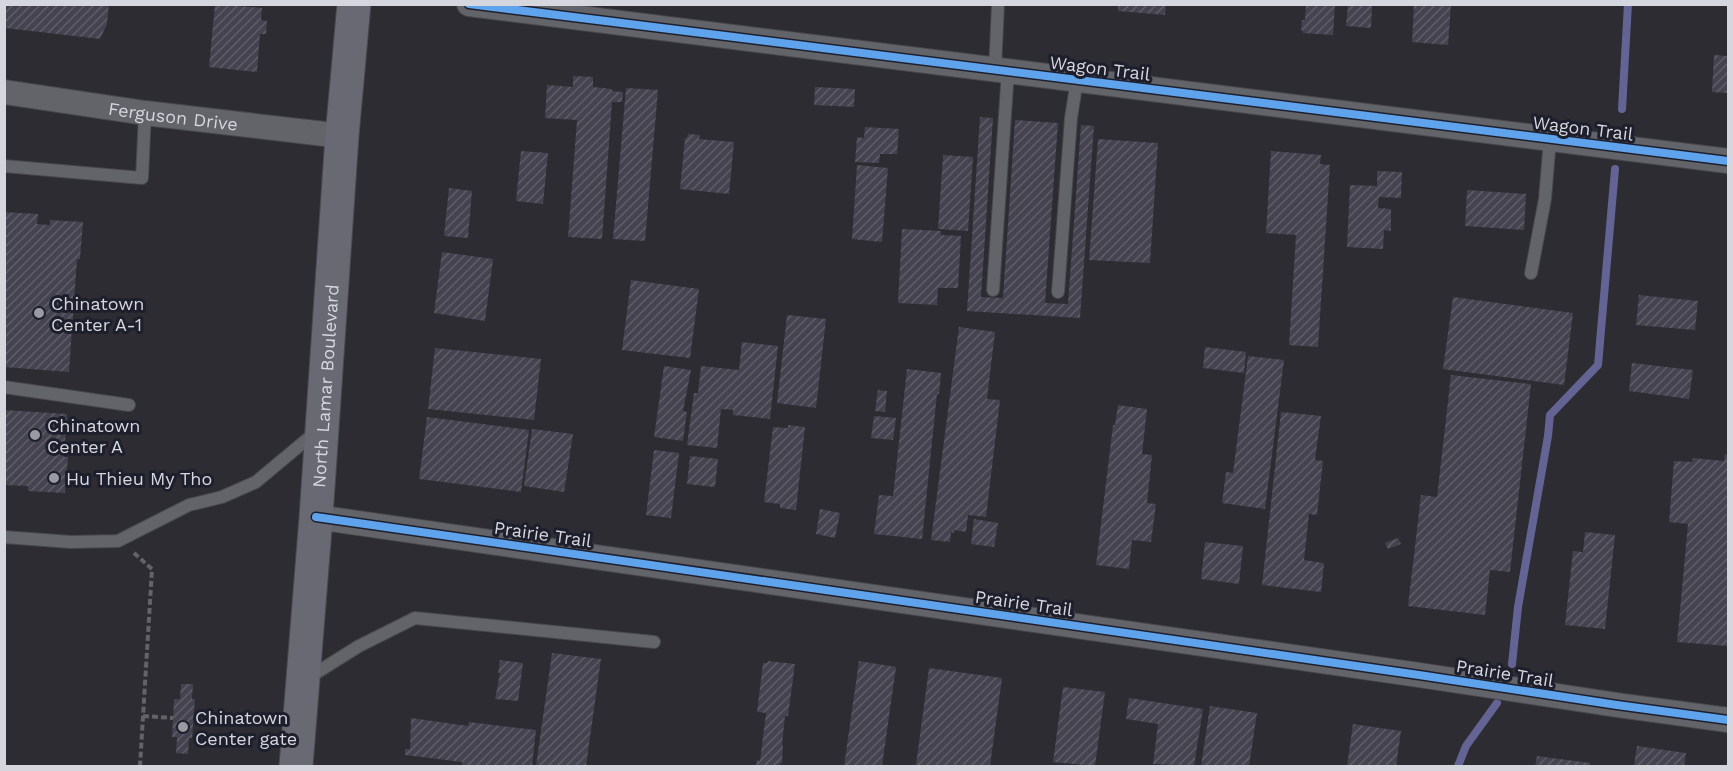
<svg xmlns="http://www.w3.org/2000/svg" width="1733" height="771" font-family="'Work Sans',sans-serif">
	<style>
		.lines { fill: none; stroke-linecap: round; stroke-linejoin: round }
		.stream { stroke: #636493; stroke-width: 8 }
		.building { fill: url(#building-hatch) }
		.service-casing { stroke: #47474d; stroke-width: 14 }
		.minor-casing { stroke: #47474d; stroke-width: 26 }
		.primary-casing { stroke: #47474d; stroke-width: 35 }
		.path { stroke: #626267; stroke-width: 4; stroke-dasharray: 6 3; stroke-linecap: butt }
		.service { stroke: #636469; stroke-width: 12 }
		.minor { stroke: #636469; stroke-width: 24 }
		.primary { stroke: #696973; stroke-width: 33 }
		.cycleway-casing { stroke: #1e1f2c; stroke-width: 11 }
		.cycleway { stroke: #60a3ed; stroke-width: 8 }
		.poi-dot { fill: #9a9aa2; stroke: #1e1f2c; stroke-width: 2 }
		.labels { text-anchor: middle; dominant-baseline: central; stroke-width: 6; stroke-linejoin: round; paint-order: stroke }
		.street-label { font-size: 18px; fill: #d6d6df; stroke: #1e1f2c }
		.poi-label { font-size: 18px; fill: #d6d6df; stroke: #1e1f2c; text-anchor: start }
	</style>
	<defs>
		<pattern id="building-hatch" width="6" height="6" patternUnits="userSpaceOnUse" patternTransform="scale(1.5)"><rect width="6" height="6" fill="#44434f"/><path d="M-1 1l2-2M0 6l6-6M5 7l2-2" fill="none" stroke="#5e5d68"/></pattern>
	</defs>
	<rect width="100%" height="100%" fill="#2c2c32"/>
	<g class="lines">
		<!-- stream -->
		<path class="stream" d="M1622,109L1628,4
			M1512,664L1518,607L1548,436L1550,415L1598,365L1615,169
			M1458,766L1466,746L1497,703"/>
	</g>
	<!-- building -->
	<path class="building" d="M5,4H109L107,24L100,39L5,28Z
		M215,4L262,8L261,20L267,21L266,34H260L257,72L209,67Z
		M1118,4H1166L1165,15L1118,11Z
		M1306,4H1335L1333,35L1303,33V31L1301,30L1302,20H1305Z
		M1414,4H1451L1448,45L1412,42Z
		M1348,5L1372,6L1371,28L1346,26Z
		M1714,55L1728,56V93L1712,92Z
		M573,76L593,77V87L612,89V91L623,92L622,102H612L602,239L568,237L577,120L545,118L547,85L573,87Z
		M815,87L855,89L854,107L814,105Z
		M626,88L658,90L645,241L613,239Z
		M980,117L993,118L981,297L1003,298L1015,120L1058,123L1045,303L1068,304L1081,125L1094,126L1080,318L967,311Z
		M865,127L899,129L897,154H880L879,163L855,162L857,137L864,138Z
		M688,134L700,135L699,139L734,142L729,194L680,189L685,138H687Z
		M1098,139L1158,143L1150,263L1089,260Z
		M521,151L548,153L543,204L516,201Z
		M1271,151L1321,155L1320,164L1330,165L1318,347L1289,345L1296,235L1266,233Z
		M943,155L973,157L968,231L938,229Z
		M857,165L888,168L882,242L852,239Z
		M1377,171L1402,172L1401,198L1379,197L1378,208L1391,209V231L1384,230L1383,249L1347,247L1350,185L1377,186Z
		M449,188L472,191L468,238L444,236Z
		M1467,190L1526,194L1524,230L1465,226Z
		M4,212L38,214L37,224L50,225V220L83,222L80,259H77L69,372L4,367Z
		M902,229L941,231V235L961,236L958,288H938L937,305L898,303Z
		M442,252L493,259L485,321L434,313Z
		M631,280L699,289L690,358L622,350Z
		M1639,295L1698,301L1695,330L1636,325Z
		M1453,297L1573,313L1564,385L1443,369Z
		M787,315L826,319L816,408L777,403Z
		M959,327L995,332L987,399L1000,400L986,517L968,515L966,532L954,530V533L951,532L950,542L931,540Z
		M742,342L778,346L770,419L733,415V410L721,409L717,448L687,445L694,393H698L701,366L739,370Z
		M1205,347L1246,352L1244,373L1203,368Z
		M435,348L541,359L534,420L428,409Z
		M1248,356L1284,360L1265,509L1222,503L1226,472L1233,473Z
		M1632,363L1693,370L1689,399L1629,391Z
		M664,366L691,370L683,411L687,412L683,441L654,437Z
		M907,369L941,373L939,394H937L922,539L874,534L879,495L893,496Z
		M1451,375L1531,384L1510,572L1490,570L1485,615L1408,606L1421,495L1437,497Z
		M878,390L887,391L885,412L875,411Z
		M1118,405L1147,409L1142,454L1152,455L1147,503L1156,504L1151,542L1132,540L1129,569L1096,565L1113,425H1115Z
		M4,410L67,414L64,457H68L65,493L28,491V486L4,485Z
		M1281,412L1321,416L1315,460L1323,461L1317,515L1309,514L1304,560L1324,563L1321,592L1262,585Z
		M874,416L896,418L893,440L871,438Z
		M427,417L529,430L521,492L419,479Z
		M788,425L805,427L796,510L780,508V504L764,502L773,427L788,428Z
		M532,429L573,434L564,492L524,486Z
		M654,450L679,453L671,518L646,515Z
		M1725,454L1728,455V646L1677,642L1688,524L1669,522L1674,461L1692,462L1693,458L1724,461Z
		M690,456L718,459L715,487L687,484Z
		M820,509L840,513L835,538L816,534Z
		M974,519L998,523L994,547L971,544Z
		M1585,532L1615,535L1605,629L1565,625L1573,551L1583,552Z
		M1398,538L1401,544L1388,549L1385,543Z
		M1205,542L1243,546L1239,584L1201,579Z
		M552,653L601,659L586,766H536Z
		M500,660L523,663L518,701L495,699L500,673H498Z
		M768,661L795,664L788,716H785L782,745H783L782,763H780V766H756L757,760L760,761L766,713L757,712L763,663H767Z
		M859,661L896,667L882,766H844Z
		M929,668L1002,678L990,766L916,765Z
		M181,684H193L192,699H195L192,738H189L188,754L176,753L177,737H172L174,699H180Z
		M1063,687L1105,692L1095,766L1053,762Z
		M1129,698L1203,709L1194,766L1153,764L1158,724L1126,719Z
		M1210,706L1257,713L1249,766H1201Z
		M411,718L468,726L469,722L536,730L532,766H462V762L405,755V749H410Z
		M1353,724L1401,731L1396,766H1347Z
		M1637,746L1686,753L1684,766H1634Z
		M1537,756L1590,763V766H1535Z"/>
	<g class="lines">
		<defs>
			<path id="service" d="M995,70L998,4
				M4,166L142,178L145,113
				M1531,273L1545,199L1550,139
				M993,290L1008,71
				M1058,292L1071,118L1077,80
				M4,387L129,405
				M4,537L71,542L118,541L189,505L222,497L256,482L317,431
				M308,678L359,646L415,618L654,642"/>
			<g id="minor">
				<path d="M469,4L1728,161"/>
				<path id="s1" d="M4,92L145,113L342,136"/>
				<path d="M316,517L1419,675L1617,705L1728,720"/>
			</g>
			<g id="primary">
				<path id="s2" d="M296,766L316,517L342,136L354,4"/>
			</g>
		</defs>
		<!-- service casing -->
		<use href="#service" class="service-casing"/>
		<!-- minor casing -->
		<use href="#minor" class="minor-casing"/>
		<!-- primary casing -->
		<use href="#primary" class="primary-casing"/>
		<!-- path -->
		<path class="path" d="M134,553L152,569L140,766
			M143,716L173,718"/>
		<!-- service -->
		<use href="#service" class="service"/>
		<!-- minor -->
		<use href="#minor" class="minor"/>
		<!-- primary -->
		<use href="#primary" class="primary"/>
		<defs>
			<path id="cycleway" d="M469,4L1728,161
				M316,517L1419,675L1617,705L1728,720"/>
		</defs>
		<!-- cycleway casing -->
		<use href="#cycleway" class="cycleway-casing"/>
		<!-- cycleway -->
		<use href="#cycleway" class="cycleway"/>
	</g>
	<!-- markers -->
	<g class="poi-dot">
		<circle cx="39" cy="313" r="6"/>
		<circle cx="35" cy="435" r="6"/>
		<circle cx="54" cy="478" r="6"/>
		<circle cx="183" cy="727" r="6"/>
	</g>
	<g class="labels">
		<!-- street labels -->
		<g class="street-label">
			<text transform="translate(1100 68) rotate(7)">Wagon Trail</text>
			<text stroke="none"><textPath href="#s1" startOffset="171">Ferguson Drive</textPath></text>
			<text transform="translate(1583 128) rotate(7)">Wagon Trail</text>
			<text stroke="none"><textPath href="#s2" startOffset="381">North Lamar Boulevard</textPath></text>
			<text transform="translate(543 534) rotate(8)">Prairie Trail</text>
			<text transform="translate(1024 603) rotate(8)">Prairie Trail</text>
			<text transform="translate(1505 673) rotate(9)">Prairie Trail</text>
		</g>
		<!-- poi labels -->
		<g class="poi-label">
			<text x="51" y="303">Chinatown<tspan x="51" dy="21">Center A-1</tspan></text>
			<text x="47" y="425">Chinatown<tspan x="47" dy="21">Center A</tspan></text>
			<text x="66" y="478">Hu Thieu My Tho</text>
			<text x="195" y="717">Chinatown<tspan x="195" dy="21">Center gate</tspan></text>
		</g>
	</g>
	<!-- border -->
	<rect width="1733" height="771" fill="none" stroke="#d6d6df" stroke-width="12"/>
</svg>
